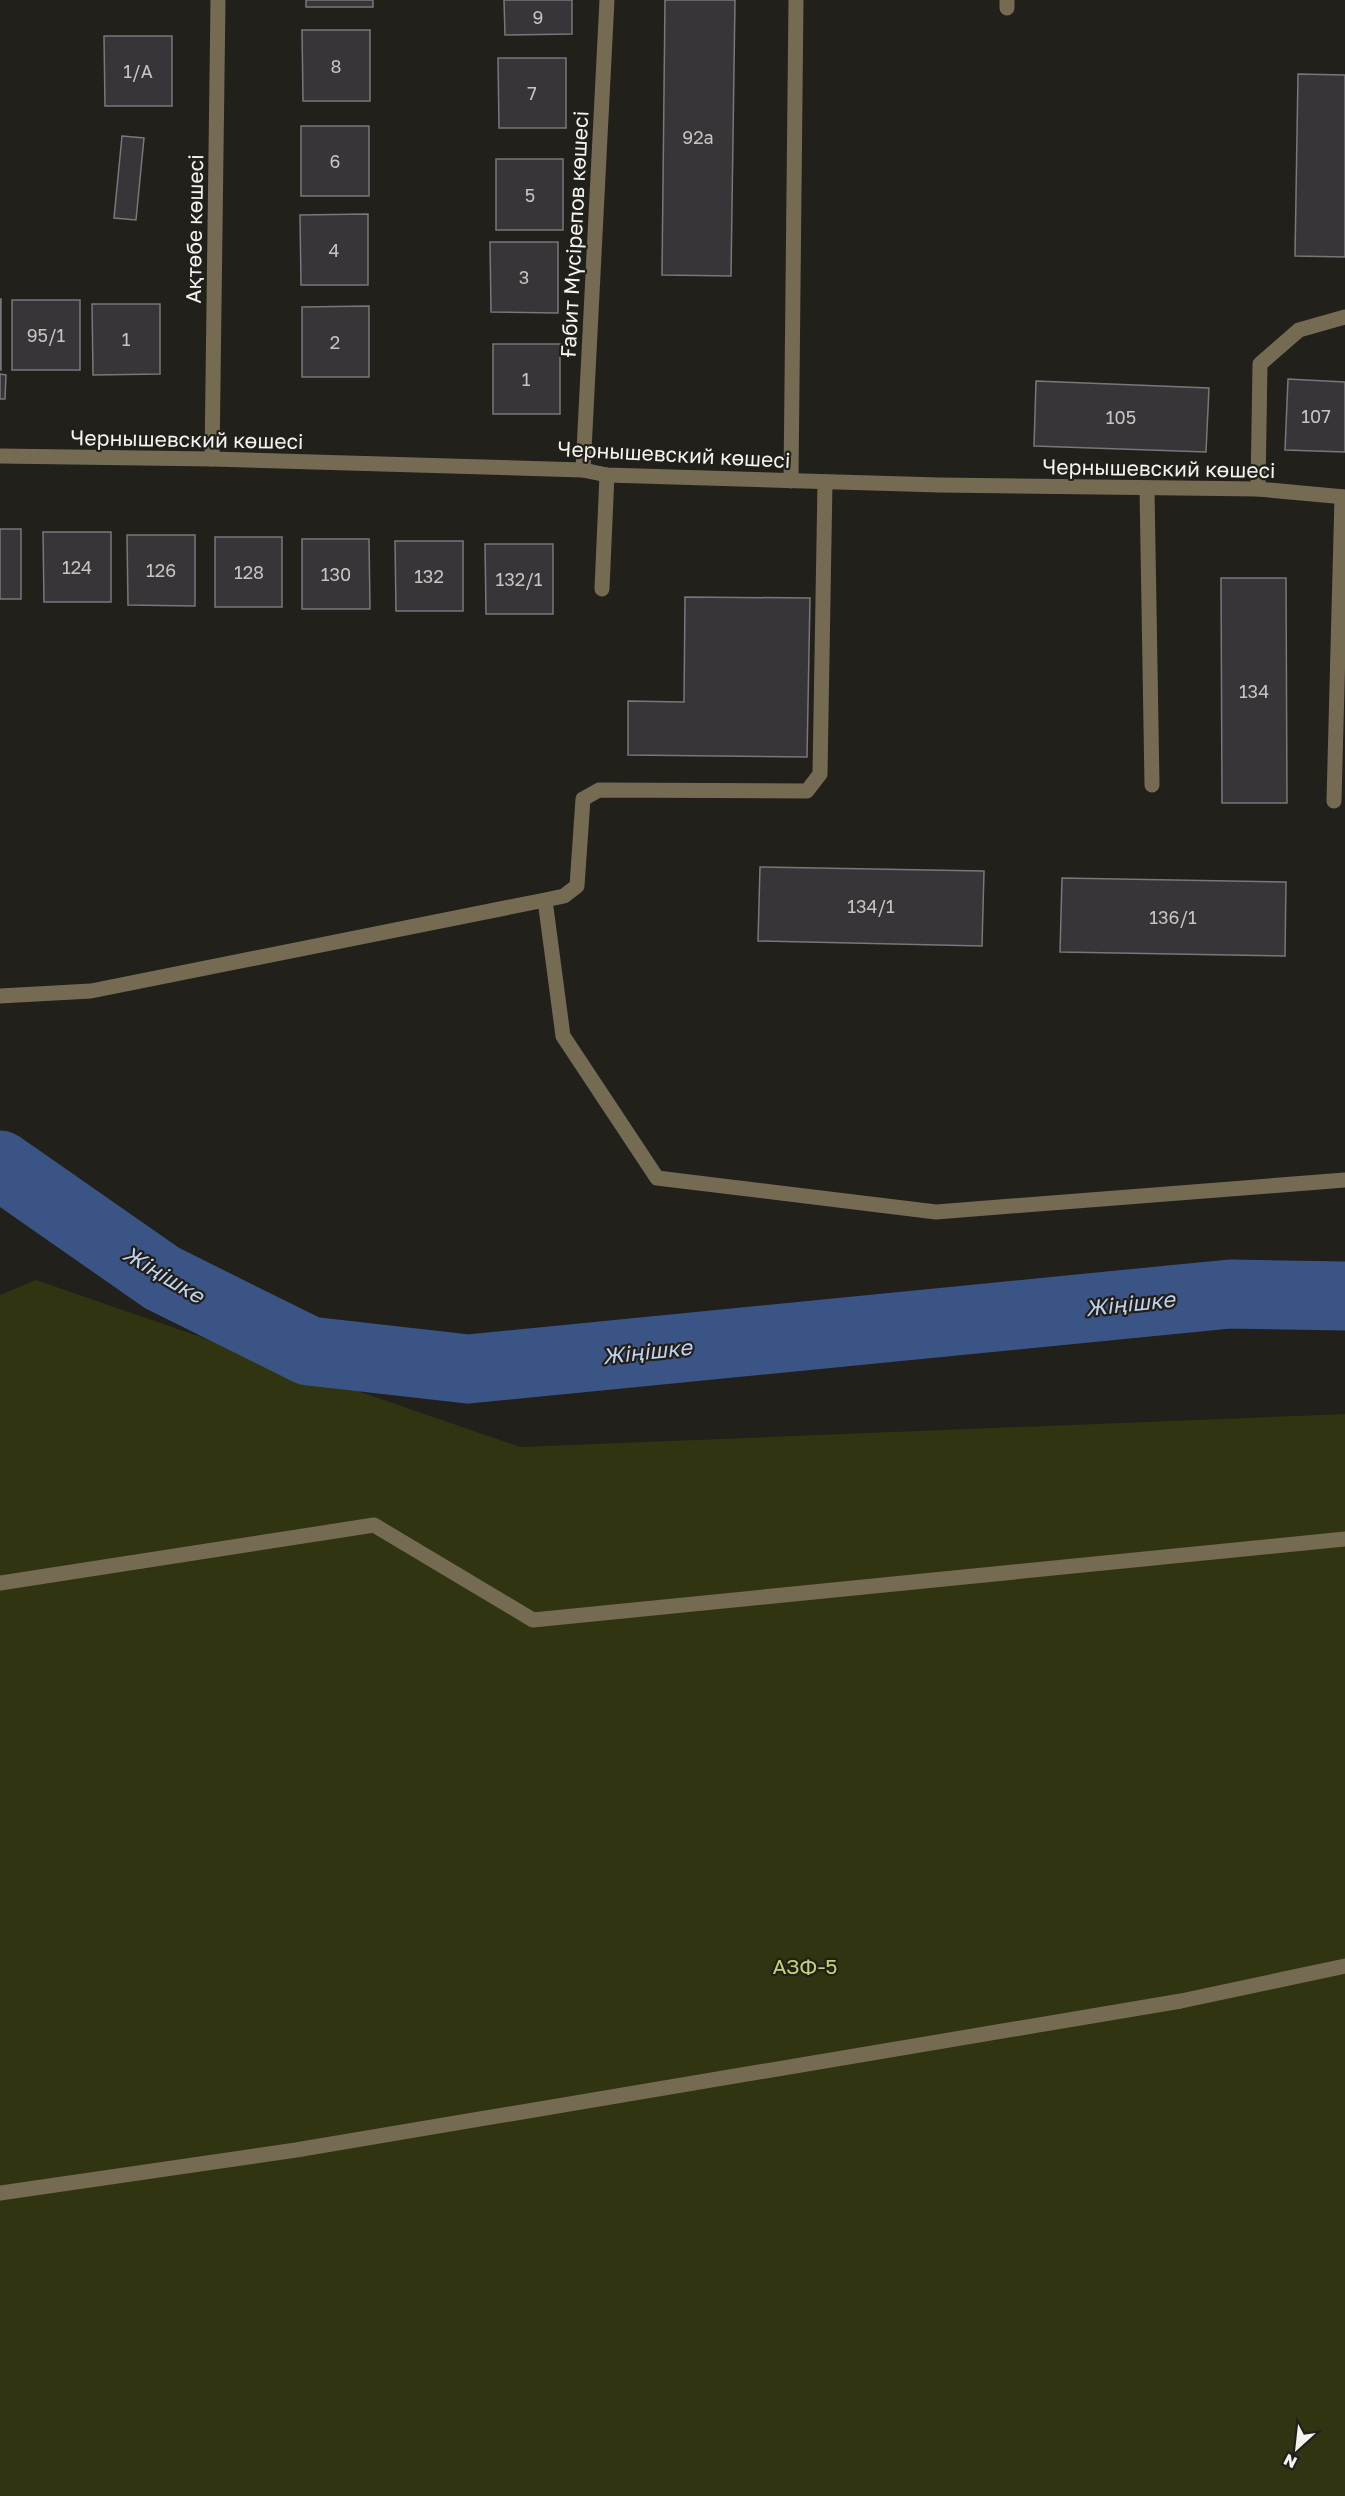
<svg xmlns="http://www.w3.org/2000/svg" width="1345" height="2496" font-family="'Golos Text',sans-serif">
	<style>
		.green { fill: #303411 }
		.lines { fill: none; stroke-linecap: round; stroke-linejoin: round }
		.river { stroke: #3b5486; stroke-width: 69 }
		.building { fill: #383539; stroke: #7a767c; stroke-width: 1.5 }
		.service { stroke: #756b52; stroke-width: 15 }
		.minor { stroke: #756b52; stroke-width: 15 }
		.tertiary { stroke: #756b52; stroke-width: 15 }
		.labels { text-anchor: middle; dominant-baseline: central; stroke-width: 4.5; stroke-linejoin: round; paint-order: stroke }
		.number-label { font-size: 18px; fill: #c6c4c2 }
		.street-label { font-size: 21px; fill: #f5f4f0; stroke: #21201b }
		.park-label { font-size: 21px; fill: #c3d074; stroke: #21201b }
		.water-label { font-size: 22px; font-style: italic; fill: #c1d2f1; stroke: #21201b }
	</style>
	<rect width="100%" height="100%" fill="#21201b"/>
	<!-- green -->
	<path class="green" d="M36,1280L520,1447L1345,1414V2496H0V1295Z"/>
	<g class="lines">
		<!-- river -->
		<path class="river" d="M0,1165L162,1278L309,1351L468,1369L1230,1294L1345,1296"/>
	</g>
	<!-- building -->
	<path class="building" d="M306,0H373V7H306Z
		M504,0H572V34L505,35Z
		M665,0H735L731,276L662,275Z
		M302,30H370V101H303Z
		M104,36H172V106H105Z
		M498,58H566V128H499Z
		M1298,74L1345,75V257L1295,256Z
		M301,126H369V196H301Z
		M122,136L144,138L136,220L114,218Z
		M496,159H563V230H496Z
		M368,214V285H301L300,215Z
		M490,242H558V313L491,312Z
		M0,299H1V370H0Z
		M12,300H80V370H12Z
		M92,304H160V374L93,375Z
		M369,306V377H302V307Z
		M493,344H560V414H493Z
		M0,374L6,375L5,399H0Z
		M1288,379L1345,382V452L1285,450Z
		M1036,381L1209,388L1206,452L1034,446Z
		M0,529H21V599H0Z
		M43,532H111V602H44Z
		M127,535H195V606L128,605Z
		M215,537H282V607H215Z
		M302,539H369L370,609H302Z
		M395,541H463V611H396Z
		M485,544H553V614H486Z
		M1221,578H1286L1287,803H1222Z
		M685,597L810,598L807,757L628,755V701L684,702Z
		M760,867L984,871L982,946L758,941Z
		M1062,878L1286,882L1285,956L1060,952Z"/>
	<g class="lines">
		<!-- service -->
		<path class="service" d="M1007,0V8
			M791,481L796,0
			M1147,488L1152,785
			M1258,489L1260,364L1299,330L1345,317
			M602,589L607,475
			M1334,801L1342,497
			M545,900L564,896L577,886L583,799L599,790L807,791L820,774L825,482
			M0,996L91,991L545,900L563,1036L657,1178L936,1212L1345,1180
			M0,1583L374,1525L533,1620L1345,1539
			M0,2193L296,2150L1181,2001L1345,1966"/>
		<!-- minor -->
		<path class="minor" d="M212,459L218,0
			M583,470L607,0"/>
		<!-- tertiary -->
		<path class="tertiary" d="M0,456L212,459L583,470L607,475L939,485L1258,489L1345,497"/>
	</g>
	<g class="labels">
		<!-- number labels -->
		<g class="number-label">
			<text x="538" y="17">9</text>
			<text x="336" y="66">8</text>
			<text x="138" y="71">1/А</text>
			<text x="532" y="93">7</text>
			<text x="698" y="137">92а</text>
			<text x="335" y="161">6</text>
			<text x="530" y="195">5</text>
			<text x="334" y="250">4</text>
			<text x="524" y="277">3</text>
			<text x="46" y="335">95/1</text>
			<text x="126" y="339">1</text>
			<text x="335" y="342">2</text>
			<text x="526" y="379">1</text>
			<text x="1316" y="416">107</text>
			<text x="1121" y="417">105</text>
			<text x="77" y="567">124</text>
			<text x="161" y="570">126</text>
			<text x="249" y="572">128</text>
			<text x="336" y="574">130</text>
			<text x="429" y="576">132</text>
			<text x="519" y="579">132/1</text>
			<text x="1254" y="691">134</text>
			<text x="871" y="906">134/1</text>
			<text x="1173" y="917">136/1</text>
		</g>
		<!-- street labels -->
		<g class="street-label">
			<text transform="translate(194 229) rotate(-89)">Ақтөбе көшесі</text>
			<text transform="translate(574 234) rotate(-87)">Ғабит Мүсірепов көшесі</text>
			<text transform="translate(187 439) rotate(1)">Чернышевский көшесі</text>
			<text transform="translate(674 454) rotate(3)">Чернышевский көшесі</text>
			<text transform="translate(1159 468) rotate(1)">Чернышевский көшесі</text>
		</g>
		<!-- park labels -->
		<g class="park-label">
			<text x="805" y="1966">АЗФ-5</text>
		</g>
		<!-- water labels -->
		<g class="water-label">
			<text transform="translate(164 1274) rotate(31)">Жіңішке</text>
			<text transform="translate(1130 1303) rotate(-6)">Жіңішке</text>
			<text transform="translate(647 1351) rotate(-6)">Жіңішке</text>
		</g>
	</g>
	<!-- north arrow -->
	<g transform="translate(1297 2448) rotate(207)" stroke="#21201b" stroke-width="4.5" paint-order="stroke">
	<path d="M0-4.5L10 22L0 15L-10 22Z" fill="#f5f4f0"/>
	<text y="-9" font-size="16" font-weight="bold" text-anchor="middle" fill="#f5f4f0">N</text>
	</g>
</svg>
